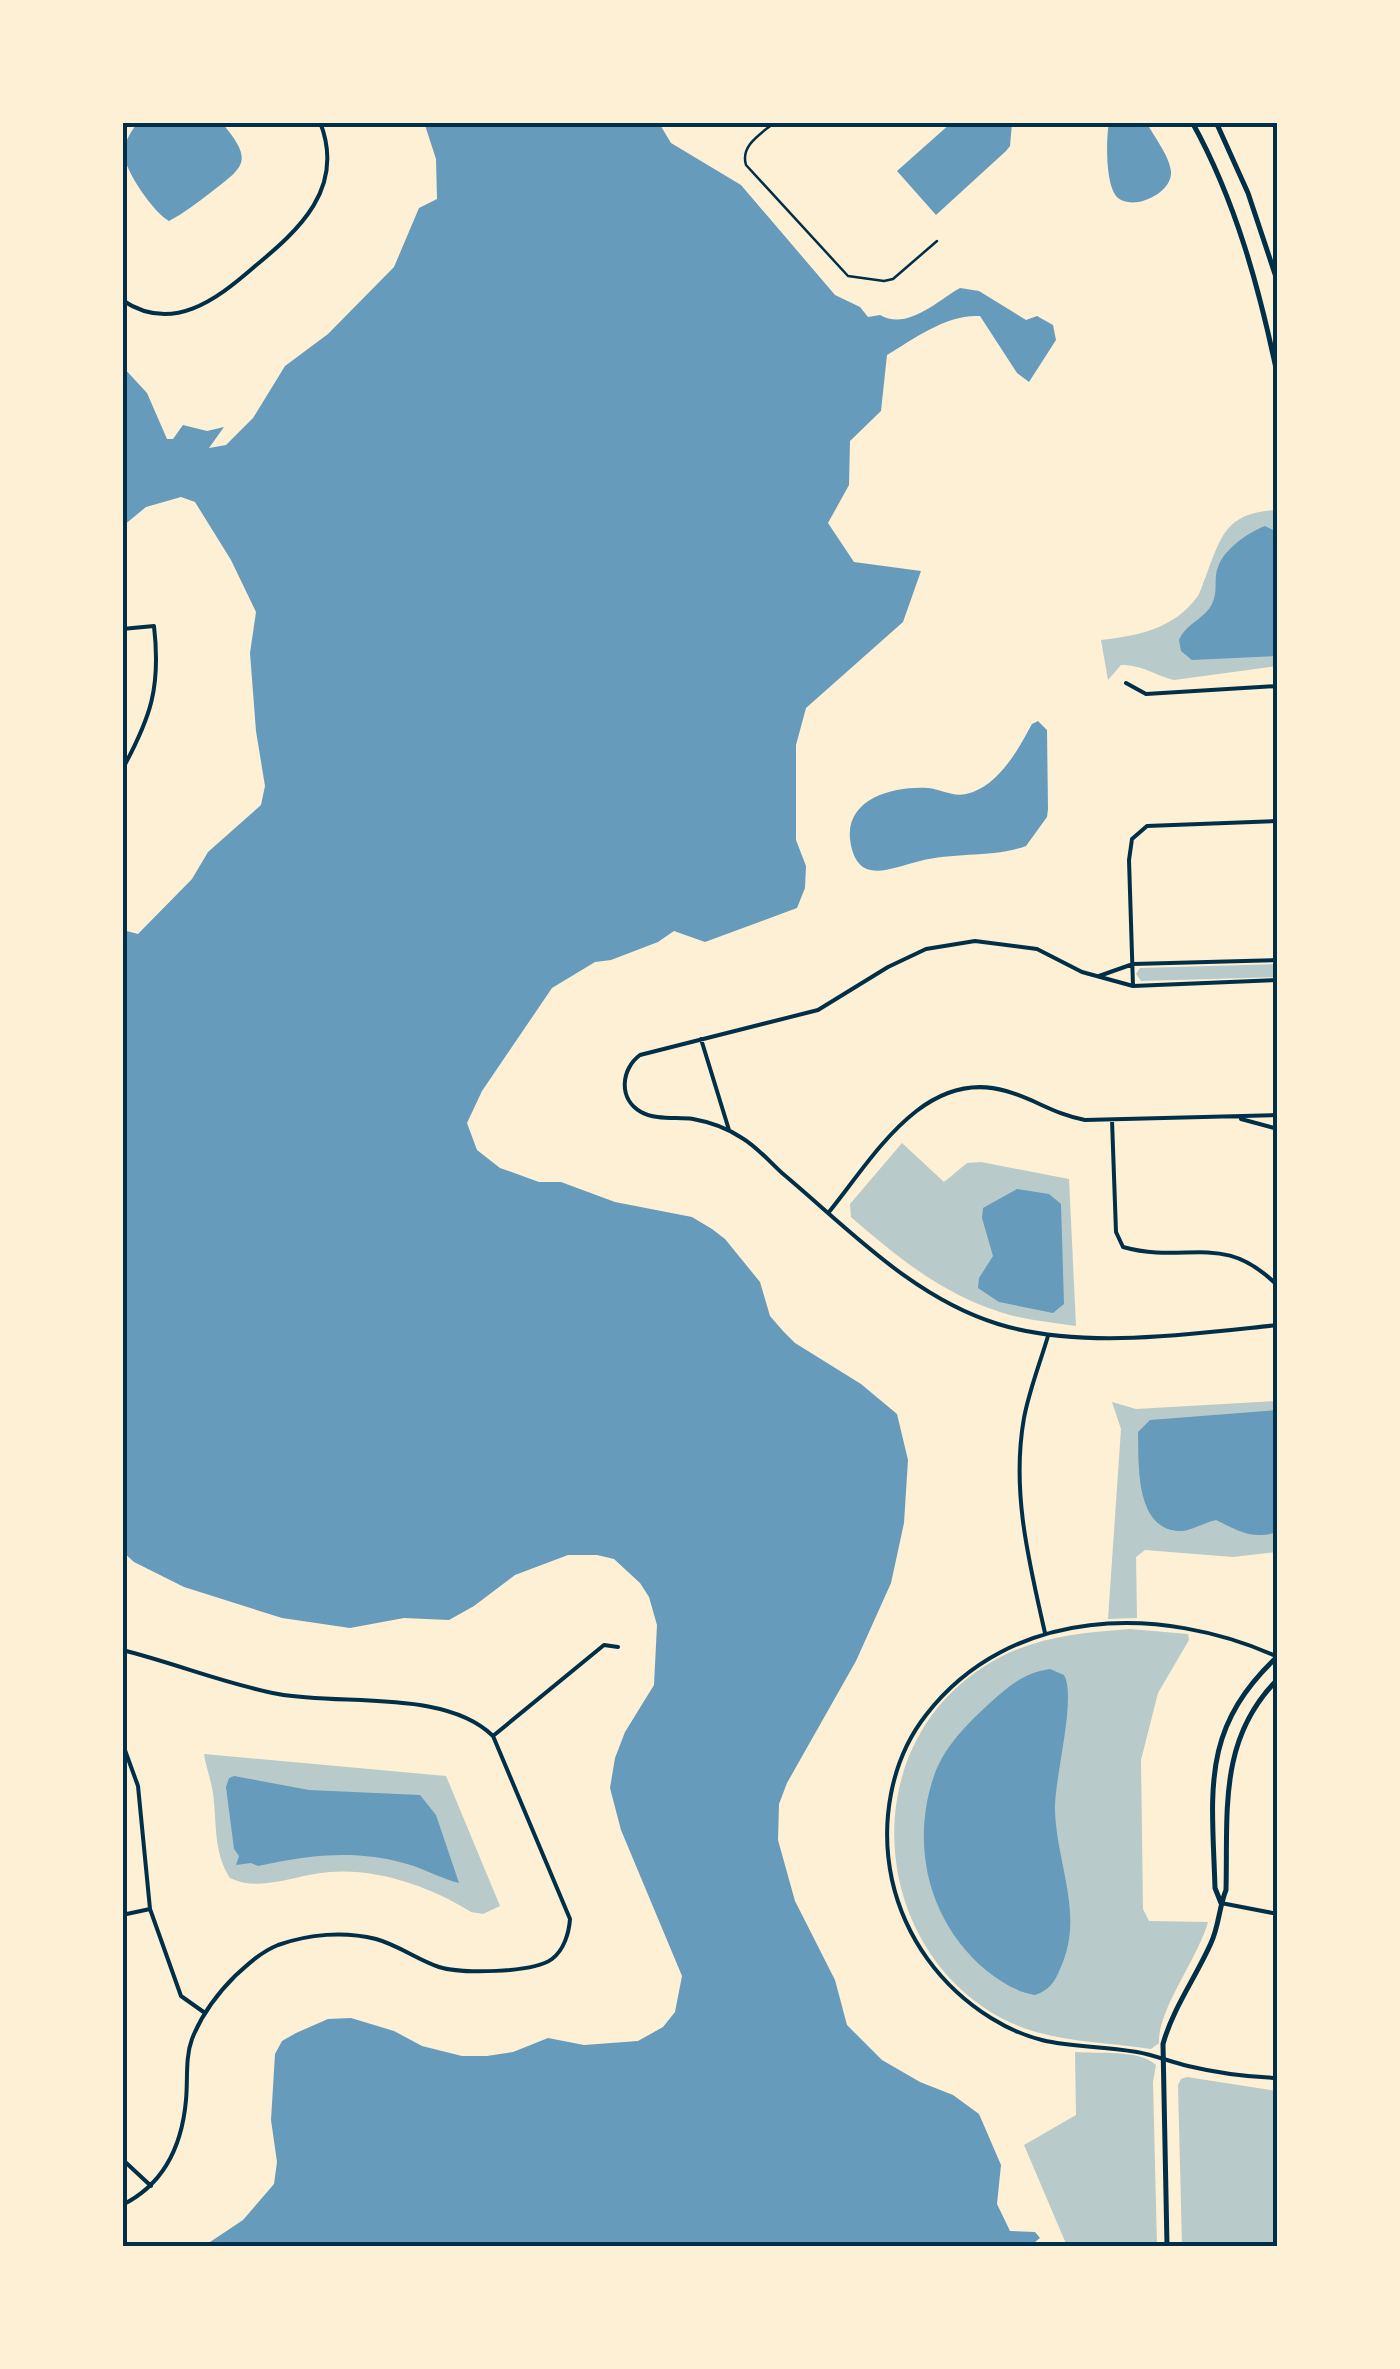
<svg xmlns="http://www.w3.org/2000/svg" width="1400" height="2369" font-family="'Exo 2',sans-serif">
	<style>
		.green { fill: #b9caca }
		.water { fill: #669bbc }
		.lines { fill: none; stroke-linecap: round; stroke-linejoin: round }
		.service { stroke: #003049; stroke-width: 2.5 }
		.minor { stroke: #003049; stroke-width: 4 }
		.tertiary { stroke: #003049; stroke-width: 5 }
		.neatline { fill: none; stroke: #003049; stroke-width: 4 }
	</style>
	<rect width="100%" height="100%" fill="#fdf0d5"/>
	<!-- green -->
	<path class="green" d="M1277,510V666L1174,680C1153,675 1144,665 1121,665L1108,680L1101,640C1137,636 1174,629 1197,597C1201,592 1203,582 1206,576C1222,533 1227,513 1277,510Z
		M1277,964V977L1141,981L1136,974L1140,968Z
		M902,1143L944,1182L967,1163L981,1162L1069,1179L1076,1326C1051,1322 1024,1320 1000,1312C941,1293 897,1257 851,1217L850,1204Z
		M1277,1401V1552L1233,1557L1145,1550L1136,1557L1137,1618L1108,1619L1121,1429L1112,1402L1136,1409Z
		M1130,1629L1188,1634L1189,1640L1158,1693L1141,1760L1143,1909L1149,1921L1208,1922C1199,1956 1157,2011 1159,2043L1151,2049C1100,2041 1050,2043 1003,2019C869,1948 854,1748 985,1666C1030,1637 1078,1633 1130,1629Z
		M204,1754L446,1776L500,1906L483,1914L471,1912C431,1887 378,1868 330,1872C297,1874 260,1893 230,1878C213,1852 217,1822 213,1793C211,1780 206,1767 204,1754Z
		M1075,2052C1098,2054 1139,2049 1156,2065L1153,2082L1157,2246H1067L1024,2145L1076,2115Z
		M1187,2077L1277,2091V2246H1182L1178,2085L1181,2079Z"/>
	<!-- water -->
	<path class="water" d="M424,122L659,123L671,143L741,185L835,295L860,307L868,317L880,315C907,331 937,301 960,288L979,291L1026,320L1037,316L1053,325L1056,340L1029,382L1017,373L980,316C947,314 915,338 887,355L881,411L850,441L849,485L828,523L854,562L921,571L903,622L806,708L796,745V840L806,866L805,888L797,908L705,942L674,931L658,942L611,960L595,962L552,988L482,1091L467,1123L477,1150L500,1168L539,1182H561L615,1202L692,1217L712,1229L725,1239L760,1282L770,1316L783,1331L795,1343L861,1384L897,1414L908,1460L904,1523L891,1583L856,1661L787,1783L779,1804L778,1840L795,1901L835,1980L847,2025L882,2060L920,2082L953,2095L979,2114L1001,2165L997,2204L1010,2231L1035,2232L1040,2238L1030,2246H204L243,2220L274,2184L277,2162L271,2120L275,2054L282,2041L296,2033L328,2019L351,2018L394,2031L422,2046L462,2056H487L513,2052L548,2038L584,2045L638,2041L663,2027L675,2012L682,1976L621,1830L610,1788L615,1758L625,1732L654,1685L657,1625L649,1597L640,1583L614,1559L597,1555H568L515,1575L474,1606L449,1620L404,1618L350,1628L282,1618L184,1587L134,1562L123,1552V930L138,934L192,879L208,852L261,805L265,786L256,731L250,653L256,612L231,560L195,502L181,497L146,507L123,526V367L147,393L167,439H173L183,425L207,431L224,427L209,448L226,445L253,418L285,366L328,334L394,267L419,208L437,199L436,159Z
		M137,123H222C254,161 245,166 210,193C197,203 184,213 169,221C154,213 124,170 124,153C124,142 131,132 137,123Z
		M951,123H1012L1010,146L1006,151L936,215L897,171Z
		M1109,123H1147C1154,137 1169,155 1171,171C1173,193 1134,211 1118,198C1105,187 1106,138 1109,123Z
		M1265,526L1277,532V656L1192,660L1181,651L1179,640C1186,624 1202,620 1211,606C1219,592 1213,580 1218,567C1224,549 1249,532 1265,526Z
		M1038,721L1047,730L1048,809L1047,817L1026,846C993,858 954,852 920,861C888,869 856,886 850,839C846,797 896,786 928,788C940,789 953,797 966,794C998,787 1018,750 1032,724Z
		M1017,1189L1049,1194L1061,1204L1064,1304L1053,1313L999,1302L978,1288L979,1278L993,1256L982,1218L983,1208Z
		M1277,1410V1532C1253,1540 1238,1531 1216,1520C1205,1522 1189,1532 1179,1531C1134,1529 1139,1462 1138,1432L1150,1420Z
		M1050,1669L1064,1675C1077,1698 1054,1778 1055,1811C1057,1866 1085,1916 1060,1969C1055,1982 1048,1991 1035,1995C1017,1992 1001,1982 987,1971C931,1925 911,1851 932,1782C942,1748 966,1725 991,1702C1010,1685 1024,1673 1050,1669Z
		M234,1776L309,1790L420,1795L436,1815L459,1883C442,1879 425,1869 407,1864C355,1849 310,1855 258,1866L251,1863L236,1865L239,1856L234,1849L226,1787L229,1778Z"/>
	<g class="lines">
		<!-- service -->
		<path class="service" d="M775,122C761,134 740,145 746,165L848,276L884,281L893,279L937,241"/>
		<!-- minor -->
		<path class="minor" d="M122,300C172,334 216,300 254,267C299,230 346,188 320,122
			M122,629L154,626C161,687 151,717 122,770
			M1126,683L1146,694L1278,686
			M1099,976L1133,964L1278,960
			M1278,980L1133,986L1082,972L1037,949L975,941L926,949L888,967L818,1010L640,1055C621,1069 618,1099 641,1112C655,1120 677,1117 693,1119C710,1122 727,1128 742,1138C757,1147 769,1161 782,1173C849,1229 913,1298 998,1324C1082,1350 1191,1334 1278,1325
			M1133,986L1129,860L1132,839L1147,826L1278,821
			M701,1039L729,1130
			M1241,1119L1278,1129
			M1112,1120L1116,1232L1123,1247C1188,1265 1222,1230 1278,1286
			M829,1212C873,1158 924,1067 1006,1091C1035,1099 1053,1114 1085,1120L1278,1115
			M1045,1633C1029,1562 1011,1491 1024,1418C1029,1391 1040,1363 1048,1336
			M122,1650C175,1663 225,1684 278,1694C343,1706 445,1689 493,1736L570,1919C569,1933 564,1950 552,1959C533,1973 461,1974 439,1967C418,1960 398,1945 376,1939C344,1931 309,1934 278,1945C261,1952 248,1964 235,1976C218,1993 201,2016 192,2039C185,2058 188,2079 186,2100C182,2145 165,2184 122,2205
			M1278,1657C1161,1604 1010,1606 926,1715C890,1761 880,1824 892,1880C905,1938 941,1987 991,2018C1046,2052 1079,2042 1137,2052C1154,2055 1171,2062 1188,2066C1217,2073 1247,2077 1278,2078
			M493,1736L604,1645L618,1647
			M122,1742L138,1786L150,1909L181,1996L205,2013
			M1221,1903L1278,1914
			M122,1915L150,1909
			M122,2159L151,2186"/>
		<!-- tertiary -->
		<path class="tertiary" d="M1192,122C1236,201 1260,291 1278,378
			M1216,122L1248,193L1278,283
			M1221,1903L1215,1888C1212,1790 1200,1729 1278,1656
			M1167,2246L1163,2044C1173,2008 1196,1977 1211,1943C1219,1926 1219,1907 1226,1890C1228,1811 1218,1739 1278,1679"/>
	</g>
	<!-- border -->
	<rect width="1400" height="2369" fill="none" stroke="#fdf0d5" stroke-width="250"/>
	<rect x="125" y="125" width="1150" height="2119" class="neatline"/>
</svg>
